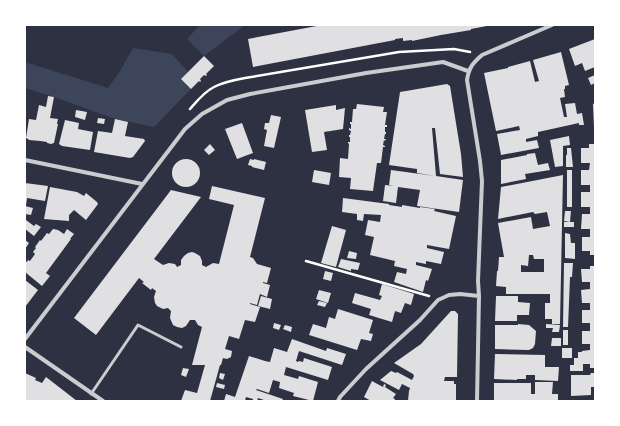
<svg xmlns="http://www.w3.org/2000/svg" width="620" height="426" font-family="'Space Grotesk',sans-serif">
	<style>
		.green { fill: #3c4559 }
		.building { fill: #e0e0e3; fill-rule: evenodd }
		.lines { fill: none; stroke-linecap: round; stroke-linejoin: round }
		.path { stroke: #fff; stroke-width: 2.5 }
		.service { stroke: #caccd0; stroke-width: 3 }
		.minor { stroke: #caccd0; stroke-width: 4 }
	</style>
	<rect width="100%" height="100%" fill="#2d3142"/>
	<!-- green -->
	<path class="green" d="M200,25H245L204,56L187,39Z
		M133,48L172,54L188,72L181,79L191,89L154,127L115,119L54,97L25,88V62L108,88L120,71Z"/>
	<!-- building -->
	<path class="building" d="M322,25H487V26L471,29V30L441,35L412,41V40L403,41V38L395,39V40L253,67L248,39Z
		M595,39V67L585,71L582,63L575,66L569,49Z
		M561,52L569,85L565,86V89H564L565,97L560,98L564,117H567L565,104L575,103L577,114L582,113L584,125H579V123L538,132V136L526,139V142L537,140L539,148L501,155L497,134L520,130L519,126L496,131L484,73L508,68V67L530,61L535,82L539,81L533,60Z
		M204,56L214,66L206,74L207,75L206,76L204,75L200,79L201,81L200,82L199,81L191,89L181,79Z
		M595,75V83L591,85L588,78Z
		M447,84L450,86L461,154L463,177L440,174L435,128H432L436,176L463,180L459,212L417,206L420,190L398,187L396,203L383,201L385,185L394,186L389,185L391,170L435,176L417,173V169L389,165L400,92Z
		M48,96L54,97L50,118L58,119L57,124H58L54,143L51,144L47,143V142L40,141L29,140L28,139L26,138L29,119L36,120L39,105L46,107Z
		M595,103V128H594L593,104Z
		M357,104L384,107L383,112H387L385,125H387V127H385V132H386V134H385L384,139H386L385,141L384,140L383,145L385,146V147H383L381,163H377L373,191L350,189L351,178L339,177L340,158L348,159L349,144L348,143V142H350V137H349V135H350L351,131L349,130V128L351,129V124H350V122H352L353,109H356Z
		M336,105V110L345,108L343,129L324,132L327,150L312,152L305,110Z
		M76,110L87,112L85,120L75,117Z
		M271,115L281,117L274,148L264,146L267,130L264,129L265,123H269Z
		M98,118L105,119L104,124L97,123Z
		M115,119L128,122L125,136L144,139L145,141L133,157L130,158L94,152L98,131L112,133Z
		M65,120L79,123L78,129L93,132L90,150L62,146L59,144Z
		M242,123L253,153L237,159L225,129Z
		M569,136L570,145L563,146V166L555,167L550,140Z
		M210,144L215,150L209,155L204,150Z
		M589,144H595V255H590V251H582V237H590V229H581L582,214H590V207H581V192H590V185H581V170H589L590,163H581V148H589Z
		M567,148H571L573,167H566V155H567Z
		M535,153L538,165L548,163L550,170L525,174L526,179L501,184V160L527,155V154Z
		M250,159L254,160V159L266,162L264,170L252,167V166L248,165Z
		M172 173a14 14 0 1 1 28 0a14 14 0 1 1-28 0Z
		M314,170L331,173L329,185L312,182Z
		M567,170H572V207H567Z
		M563,175L560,324H552V319H545V303H550V294H506V287L496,286L497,271H498L499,257H504L498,223L531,217L533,229L550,226L547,212L535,214L533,212L498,219L501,187ZM529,255H533L534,259H544V272H521V265L528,266Z
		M25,183L48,186L45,201L27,198L26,206H25Z
		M212,186L265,198L250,257L253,258L257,264L271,268L267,283L263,282V283L270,285L267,297L260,294L257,305L250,303V304L260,307L255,322L245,320L239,339L229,336L225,349L232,351L231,357L227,359L223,358L221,365H220L210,401H181L185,390L197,393L205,365H192L202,327L198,325L195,320H190L186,326L182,328L177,327L173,325L170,318L171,311L168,308L163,309L157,306L155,303L154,297L156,291L152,288L151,290L142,283L144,282L139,278L96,335L74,318L171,190L201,197L154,259L163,265L169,263L175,264L177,267L181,265V260L184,256L188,253L192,252L195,253L200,256L202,261V265L206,267L213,263L219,264L234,205L209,199Z
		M50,187L77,192L84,196L86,193L97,202L98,204L86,220L74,210L69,215V221L44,219Z
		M343,198L389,204V205L402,207V205L420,208V207L435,209L434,211L456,216L449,249L427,245V248L444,252L441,264L426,261V264L416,262V265L432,269L428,281L426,280L423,292L394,282L397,272L406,274L407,269L394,266L395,261L370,255L374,237L365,235L368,220L380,222L381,215L364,214L363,221L357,220V214L342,212Z
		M25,206L33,208L31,215L25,214Z
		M565,211H571L570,222L564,221Z
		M26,220L34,226L36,224L41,227L34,236L25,229Z
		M564,222H574V227H564Z
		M332,226L346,230L336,267L321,263Z
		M53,229L58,230L64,234L67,229L74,234L70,239H71L46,273L50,276L42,286L25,272V261L27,262L28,260L30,261L35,254L33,252L36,248L35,247L40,240L41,241L47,233L49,234Z
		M565,233L570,234L571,243H575V259L565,258Z
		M25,240L29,243L25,249Z
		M349,251L357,253L356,259L347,258Z
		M341,259L360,263L358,270L351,269V271L338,267Z
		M564,263H573L572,277H570L568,327H563Z
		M590,266H595V368H590V364H583V371H570V365H574V358H578V352H582V351L590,350V344H582V331H590V323H582V310H590V303H582L581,290L590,289V282H582L581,269H590Z
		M325,271L333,273L331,281L323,279Z
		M25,280L38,290L25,307Z
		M382,284L414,294L411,305L405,303L401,313L395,311L392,322L369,315L371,309L352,303L355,293L380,300L382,296L379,295Z
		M319,290L331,293L328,303L316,299Z
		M261,296L272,299L270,309L258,306Z
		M496,296H518V302L530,303L529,315H517V321H495Z
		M319,301L327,303L325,307L317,305Z
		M338,309L373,320L369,333L373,334L371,341L361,339L357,350L309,335L313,324L326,328L329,317L335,319Z
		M451,311H455L458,314L457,377H445L444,381H454V384H456V401H408L409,391L410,388L402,384L399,390L380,380L391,371L396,373L397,372L412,380L414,376L413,374L394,363L421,344Z
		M274,323L281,325L279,330L273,328Z
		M518,324L529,325L536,331L535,344L533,348L529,350L495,349V325H518Z
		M546,324L560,325L559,332H552L553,328H546Z
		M285,325L292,327L291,332L283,329Z
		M563,330H568V345H563Z
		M552,338H561V346H551Z
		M292,339L326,351L327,348L346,354L342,365L299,351L296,361L298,362L299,361L303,362L304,358L332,367L328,380L286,367L284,375L298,379L299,376L318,382L313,401L293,396L294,393L279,388L280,382L273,380L269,393L257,389L256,390L283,399L282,401H267L258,398L257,401H253V399L246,397L245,401H224L226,394L235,397L249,356L265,361L270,362L274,348L287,352Z
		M562,348H572V358H562Z
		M495,354L545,355V367H559L558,381L535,380V375H526V379H517V380L494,379Z
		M183,368L189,369L186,377L181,375Z
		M25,373L36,378L35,380L42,383L46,377L77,401H25Z
		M220,373L225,374L223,380L219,378Z
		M591,373H595V387H591V395L571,396V375H590Z
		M372,381L383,387L384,384L386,385L385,387L396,394L393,398L395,399L394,401H371L364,397Z
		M535,382H553L552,394H558V401H494V383H531V394H535Z
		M217,383L225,385L224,389L216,387Z"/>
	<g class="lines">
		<!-- path -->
		<path class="path" d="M190,109C197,101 204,92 214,87C223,82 234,80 245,78L399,52L454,49L470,52
			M306,261L429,296"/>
		<!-- service -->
		<path class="service" d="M91,394L138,325L181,347"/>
		<!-- minor -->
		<path class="minor" d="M25,160L142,184
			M25,339L185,129L202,114L227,100L250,94L366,73L443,62L468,71
			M25,347L103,401
			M338,401L340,397L366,369L420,320L438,300L449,295L460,294L479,296
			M477,401L479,296L478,281L482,181L480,161L467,80C469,67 473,63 482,55L552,25"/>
	</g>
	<!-- border -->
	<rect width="620" height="426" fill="none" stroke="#ffffff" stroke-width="52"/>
</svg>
